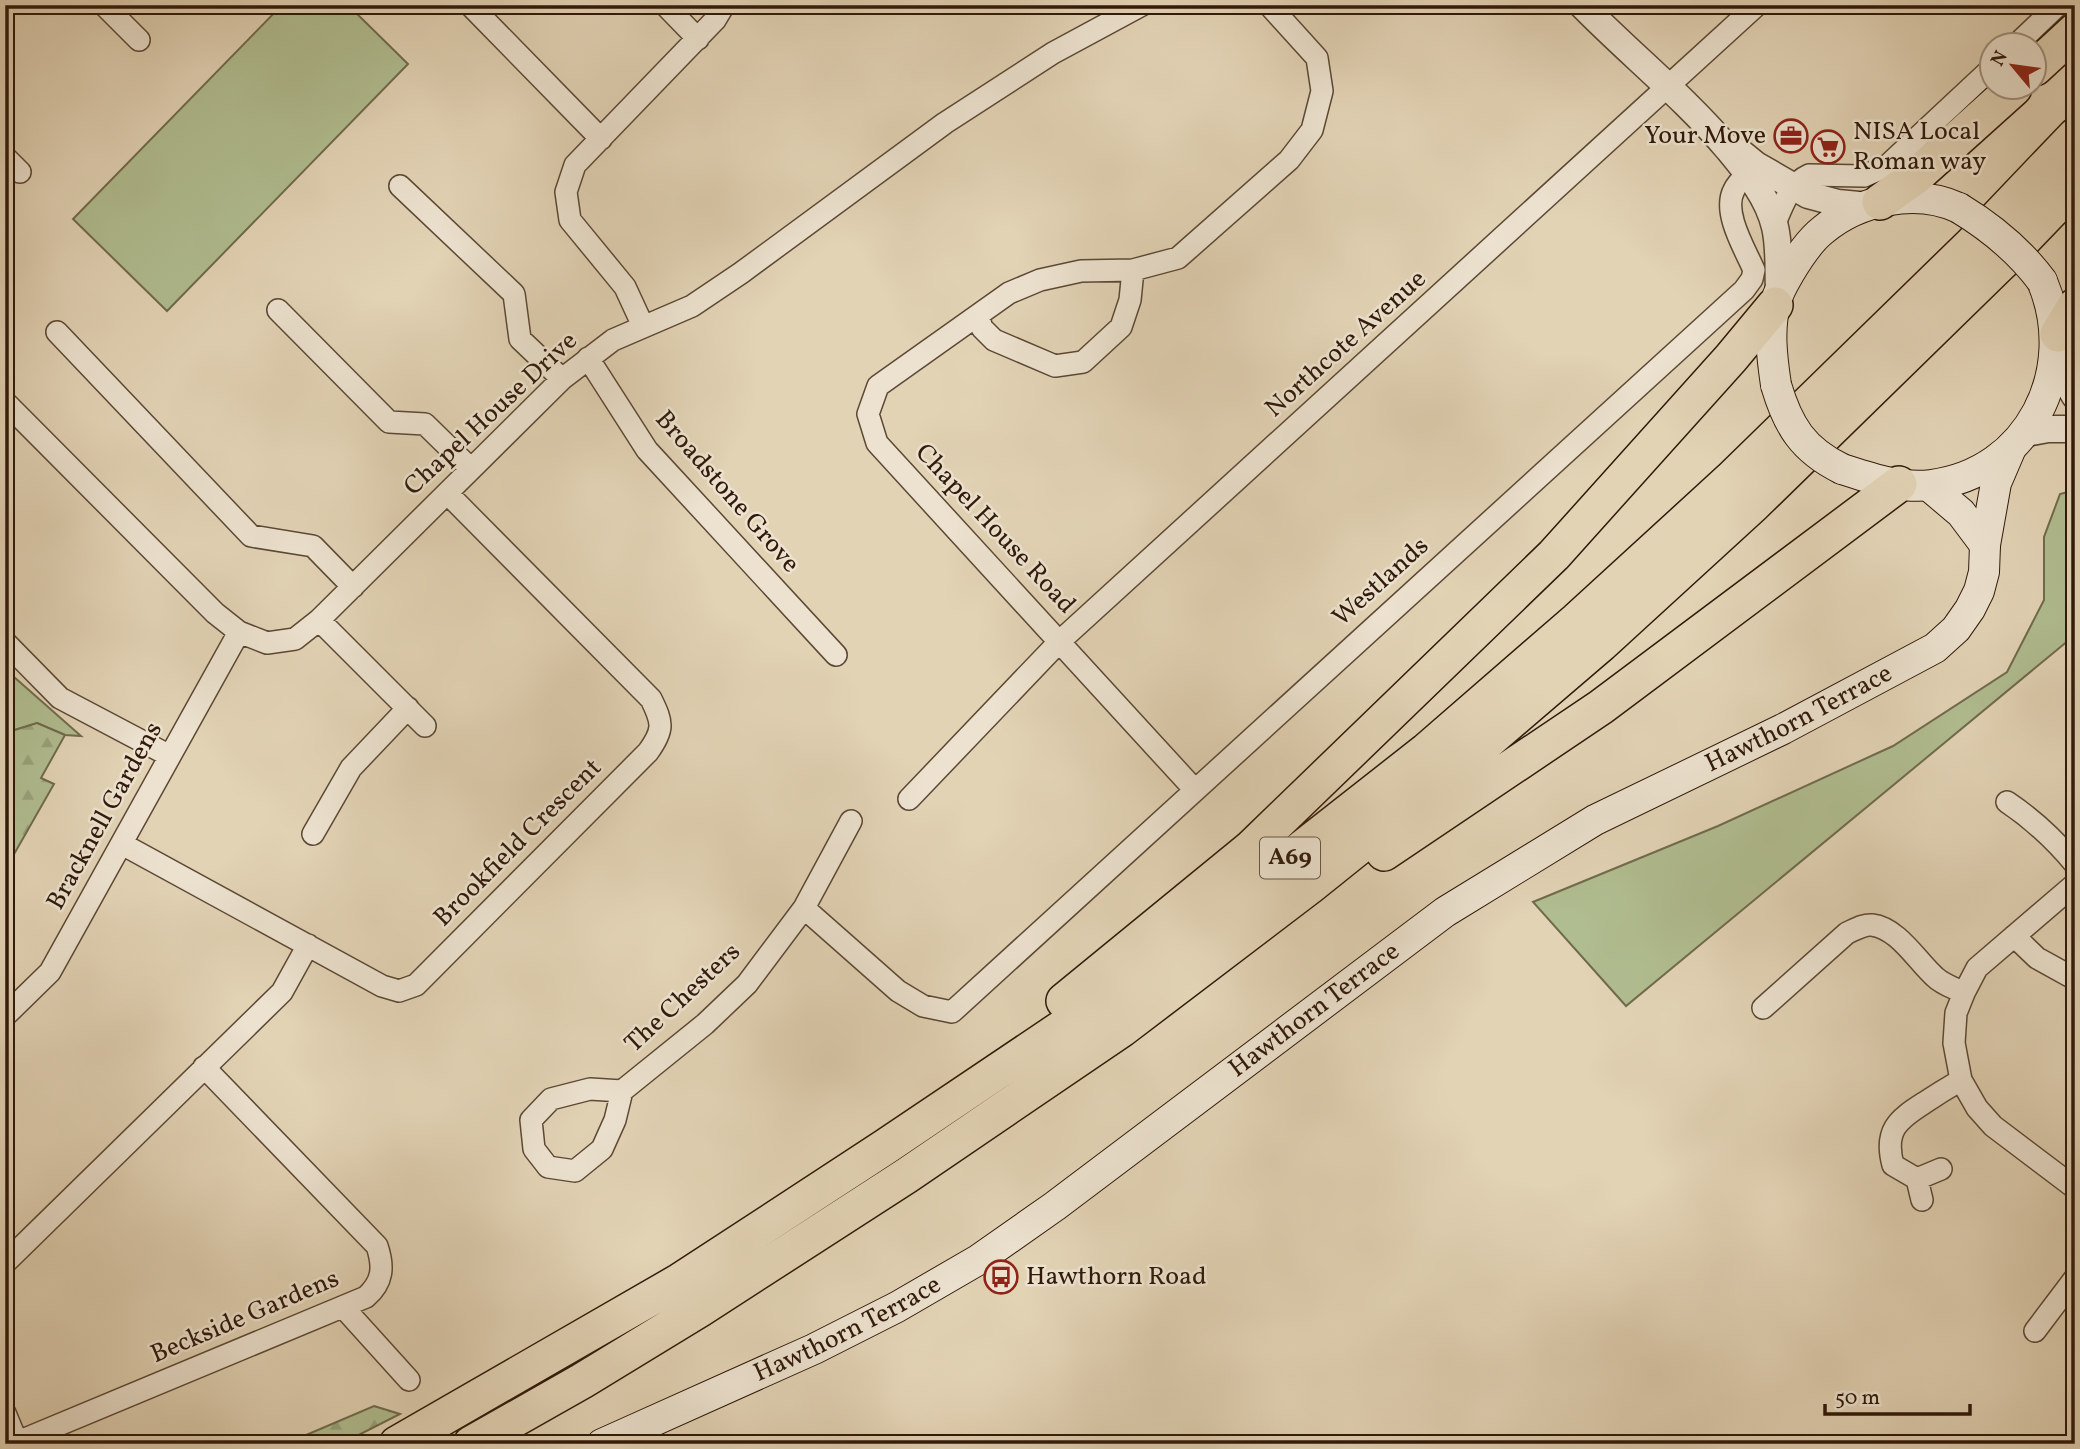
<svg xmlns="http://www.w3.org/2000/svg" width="2080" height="1449" font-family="Vollkorn,serif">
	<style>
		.grass { fill: #b0bd90; stroke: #706b4d; stroke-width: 2 }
		.forest { fill: url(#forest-firs); stroke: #706b4d; stroke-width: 2 }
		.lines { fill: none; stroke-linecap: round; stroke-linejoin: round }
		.minor-casing { stroke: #5c4835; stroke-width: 24 }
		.tertiary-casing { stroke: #5c4835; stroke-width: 29 }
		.secondary-casing { stroke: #30190a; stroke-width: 32 }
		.trunk-casing { stroke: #30190a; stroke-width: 38 }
		.minor { stroke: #ece2cf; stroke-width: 21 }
		.tertiary { stroke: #ece2cf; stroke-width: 26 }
		.secondary { stroke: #ece2cf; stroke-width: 30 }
		.trunk { stroke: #e2d3b5; stroke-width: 35 }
		.secondary-bridge-casing { stroke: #30190a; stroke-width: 32; stroke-linecap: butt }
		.secondary-bridge { stroke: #ece2cf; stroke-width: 30 }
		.labels { text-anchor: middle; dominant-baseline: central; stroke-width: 5; stroke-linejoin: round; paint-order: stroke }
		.shield { fill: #ece2cf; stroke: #685545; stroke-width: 2 }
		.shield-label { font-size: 24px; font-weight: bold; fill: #30190a }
		.poi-label { font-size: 26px; fill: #30190a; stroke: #ece2cf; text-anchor: start }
		.street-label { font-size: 26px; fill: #30190a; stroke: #ece2cf }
	</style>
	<defs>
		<pattern id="forest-firs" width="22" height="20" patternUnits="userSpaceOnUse" patternTransform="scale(1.75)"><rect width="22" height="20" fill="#b0bd90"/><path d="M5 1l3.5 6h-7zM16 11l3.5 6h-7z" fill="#98a27b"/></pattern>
	</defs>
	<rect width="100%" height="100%" fill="#e2d3b5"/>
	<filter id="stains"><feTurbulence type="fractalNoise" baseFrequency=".00286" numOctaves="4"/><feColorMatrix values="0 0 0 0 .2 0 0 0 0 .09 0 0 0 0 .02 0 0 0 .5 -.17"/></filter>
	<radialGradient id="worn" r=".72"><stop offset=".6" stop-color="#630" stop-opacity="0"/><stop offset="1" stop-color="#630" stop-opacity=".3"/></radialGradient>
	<!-- grass -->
	<path class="grass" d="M282,5H348L408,64L167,311L73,219Z
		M2075,490V635L1626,1006L1533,902L1718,826L1893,746L2007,672L2044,600V537L2060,494Z
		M5,669L81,736L65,735L37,723L5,733Z"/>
	<!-- forest -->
	<path class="forest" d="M37,723L65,735L41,778L54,784L5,870V733Z
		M374,1406L400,1414L341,1444H285Z"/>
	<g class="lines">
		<defs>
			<path id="minor" d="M104,5L139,40
				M470,5L601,139
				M665,5L698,39
				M2015,46L2058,5
				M5,157L20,172
				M400,186L514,294L520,339L562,379
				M1774,226C1782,207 1789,184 1809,175L1864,176L1887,166L1993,67
				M278,310L389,422L425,424L471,469
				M978,315L982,328L994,340L1055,366L1083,362L1121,327L1130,300L1133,270
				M643,326L625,287L570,220L566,192L575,165L715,20L724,5
				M57,332L251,536L313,546L353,587
				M588,358L647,450L836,655
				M5,402L215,613L239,632L267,643L295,639L319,620L562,379L613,340L692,306L741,273L945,123L1053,53L1142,5
				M319,620L425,726
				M5,642L60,698L170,756
				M1194,789L877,443L868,414L878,386L1009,293L1040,280L1081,271L1133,270L1178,258L1289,160L1312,130L1322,91L1317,58L1269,5
				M909,799L1060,641L1757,5
				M2007,802C2034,820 2054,839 2075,864
				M313,834L351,768L408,708
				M122,844L382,986L399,991L416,985L648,752C664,730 663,723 651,699L447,493
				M2075,884L1977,968L1964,993L1956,1013L1954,1043L1961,1080L1977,1108L1993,1126L2075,1188
				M804,908L898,991L923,1006L952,1012L1744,290L1752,279L1754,270C1745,249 1722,212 1734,190C1738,181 1749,173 1756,165
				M2014,936L2037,958L2075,979
				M1763,1008L1847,933C1854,930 1864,924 1872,925C1898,928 1917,961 1935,977C1942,984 1954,988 1964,993
				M5,1016L50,972L239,632
				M622,1091L590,1089L551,1099L531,1120L534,1149L548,1167L575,1171L602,1149L615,1120L622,1091L705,1024L747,984L804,908L851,821
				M1917,1179L1893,1165C1884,1131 1897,1120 1924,1103C1936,1095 1949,1087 1961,1080
				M1922,1200L1917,1179L1941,1169
				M5,1263L282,992L308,945
				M343,1307L409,1380
				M2035,1331L2075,1278
				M5,1413L17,1442
				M13,1444L366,1297C383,1282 384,1267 377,1246L204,1067"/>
			<path id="tertiary" d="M1582,5C1630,54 1684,97 1728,149C1747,172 1768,197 1775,227C1780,248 1778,271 1779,292
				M1740,152L1756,165L1808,195L1838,203L1869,206
				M2056,356L2066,381L2075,396
				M2026,433L2048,429H2075"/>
			<g id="secondary">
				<path d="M1776,385C1772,358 1768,328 1776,301C1779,290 1785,281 1790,272C1799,257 1809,241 1823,230C1859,200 1916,188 1959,208"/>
				<path d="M1842,469C1870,478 1901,489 1931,485C2029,473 2080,370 2042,281"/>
				<path d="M1929,486L1961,513L1985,545"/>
				<path id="s1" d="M602,1444L814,1349L897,1307L978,1260L1055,1206L1445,912L1595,820L1783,729L1935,648L1956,629L1970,609L1979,591L1984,572L1985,545L1996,483L2011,448"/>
			</g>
			<path id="trunk" d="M2035,68L2075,31
				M1880,202L1915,177L2014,88
				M2058,334L2075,306
				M1384,853L1601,707L1899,484
				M1064,1001L1251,848L1554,555L1731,358L1775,305
				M397,1444L680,1281L885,1147L1099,1003L1286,861L1426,751L1577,620L1731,479L1971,245L2075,136
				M471,1444L582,1381L700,1309L906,1176L1122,1029L1310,886L1447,776L1601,644L1754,504L2001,263L2075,186"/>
		</defs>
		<!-- minor casing -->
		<use href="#minor" class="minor-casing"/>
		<!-- tertiary casing -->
		<use href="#tertiary" class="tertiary-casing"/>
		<!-- secondary casing -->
		<use href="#secondary" class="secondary-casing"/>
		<!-- trunk casing -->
		<use href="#trunk" class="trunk-casing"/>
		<!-- minor -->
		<use href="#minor" class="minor"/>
		<!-- tertiary -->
		<use href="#tertiary" class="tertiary"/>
		<!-- secondary -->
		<use href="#secondary" class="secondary"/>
		<!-- trunk -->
		<use href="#trunk" class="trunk"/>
		<defs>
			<path id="secondary-bridge" d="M1959,208C1992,228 2019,250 2042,281
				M1776,385C1788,426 1803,450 1842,469"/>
		</defs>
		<!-- secondary-bridge casing -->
		<use href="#secondary-bridge" class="secondary-bridge-casing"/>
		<!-- secondary-bridge -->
		<use href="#secondary-bridge" class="secondary-bridge"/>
	</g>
	<!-- icons -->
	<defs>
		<symbol id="office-ring" viewBox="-11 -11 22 22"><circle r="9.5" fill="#ece2cf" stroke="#8f2418" stroke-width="1.5"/><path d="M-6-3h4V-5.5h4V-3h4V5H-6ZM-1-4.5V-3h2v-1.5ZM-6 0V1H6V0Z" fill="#8f2418"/></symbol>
		<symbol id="supermarket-ring" viewBox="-11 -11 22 22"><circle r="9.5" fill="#ece2cf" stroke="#8f2418" stroke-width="1.5"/><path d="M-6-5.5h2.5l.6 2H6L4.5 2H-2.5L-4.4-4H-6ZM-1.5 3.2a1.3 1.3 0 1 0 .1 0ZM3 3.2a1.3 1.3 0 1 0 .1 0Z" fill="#8f2418"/></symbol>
		<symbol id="bus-ring" viewBox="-11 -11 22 22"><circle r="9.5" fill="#ece2cf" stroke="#8f2418" stroke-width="1.5"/><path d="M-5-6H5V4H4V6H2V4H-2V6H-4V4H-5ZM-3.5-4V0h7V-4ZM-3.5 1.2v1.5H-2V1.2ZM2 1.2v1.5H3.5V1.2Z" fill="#8f2418"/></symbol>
	</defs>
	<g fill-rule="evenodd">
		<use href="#office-ring" x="1772" y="117" width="38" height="38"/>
		<use href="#supermarket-ring" x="1809" y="128" width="38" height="38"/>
		<use href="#bus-ring" x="982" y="1258" width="38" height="38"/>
	</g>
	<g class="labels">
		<!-- shield labels -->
		<rect class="shield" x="1260" y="837.5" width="60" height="41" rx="5"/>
		<g class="shield-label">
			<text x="1290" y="858">A69</text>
		</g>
		<!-- poi labels -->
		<g class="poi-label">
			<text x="1853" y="132">NISA Local<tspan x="1853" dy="30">Roman way</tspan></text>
			<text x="1766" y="136" text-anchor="end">Your Move</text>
			<text x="1026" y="1277">Hawthorn Road</text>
		</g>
		<!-- street labels -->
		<g class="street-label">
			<text transform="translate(1346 344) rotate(-42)">Northcote Avenue</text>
			<text transform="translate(491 414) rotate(-43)">Chapel House Drive</text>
			<text transform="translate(727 492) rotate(49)">Broadstone Grove</text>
			<text transform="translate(995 529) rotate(47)">Chapel House Road</text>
			<text transform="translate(1381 582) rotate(-42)">Westlands</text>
			<text stroke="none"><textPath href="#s1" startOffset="1405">Hawthorn Terrace</textPath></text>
			<text transform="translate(105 816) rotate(-61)">Bracknell Gardens</text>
			<text transform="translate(518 843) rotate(-45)">Brookfield Crescent</text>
			<text transform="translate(683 998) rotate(-43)">The Chesters</text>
			<text stroke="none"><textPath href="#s1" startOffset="838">Hawthorn Terrace</textPath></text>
			<text transform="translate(245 1317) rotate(-23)">Beckside Gardens</text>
			<text stroke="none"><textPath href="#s1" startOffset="271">Hawthorn Terrace</textPath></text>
		</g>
	</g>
	<!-- margin -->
	<rect width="2080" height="1449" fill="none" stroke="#e2d3b5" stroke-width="28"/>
	<rect x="7" y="7" width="2066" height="1435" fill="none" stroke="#30190a" stroke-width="3.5"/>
	<rect x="14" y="14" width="2052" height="1421" fill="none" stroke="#30190a" stroke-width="2"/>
	<!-- north arrow -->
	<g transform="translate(2013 66) rotate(299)"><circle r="33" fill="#ece2cf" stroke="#a19280" stroke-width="2"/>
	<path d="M0-5L12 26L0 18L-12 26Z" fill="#8f2418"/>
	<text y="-10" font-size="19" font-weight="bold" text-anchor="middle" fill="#30190a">N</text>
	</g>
	<!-- scale -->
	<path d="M1825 1404v10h145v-10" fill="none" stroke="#30190a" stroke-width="3.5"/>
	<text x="1835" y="1404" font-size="21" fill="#30190a" stroke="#ece2cf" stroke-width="5" paint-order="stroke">50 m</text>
	<rect width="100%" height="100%" filter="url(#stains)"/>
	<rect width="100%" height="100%" fill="url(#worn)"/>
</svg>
